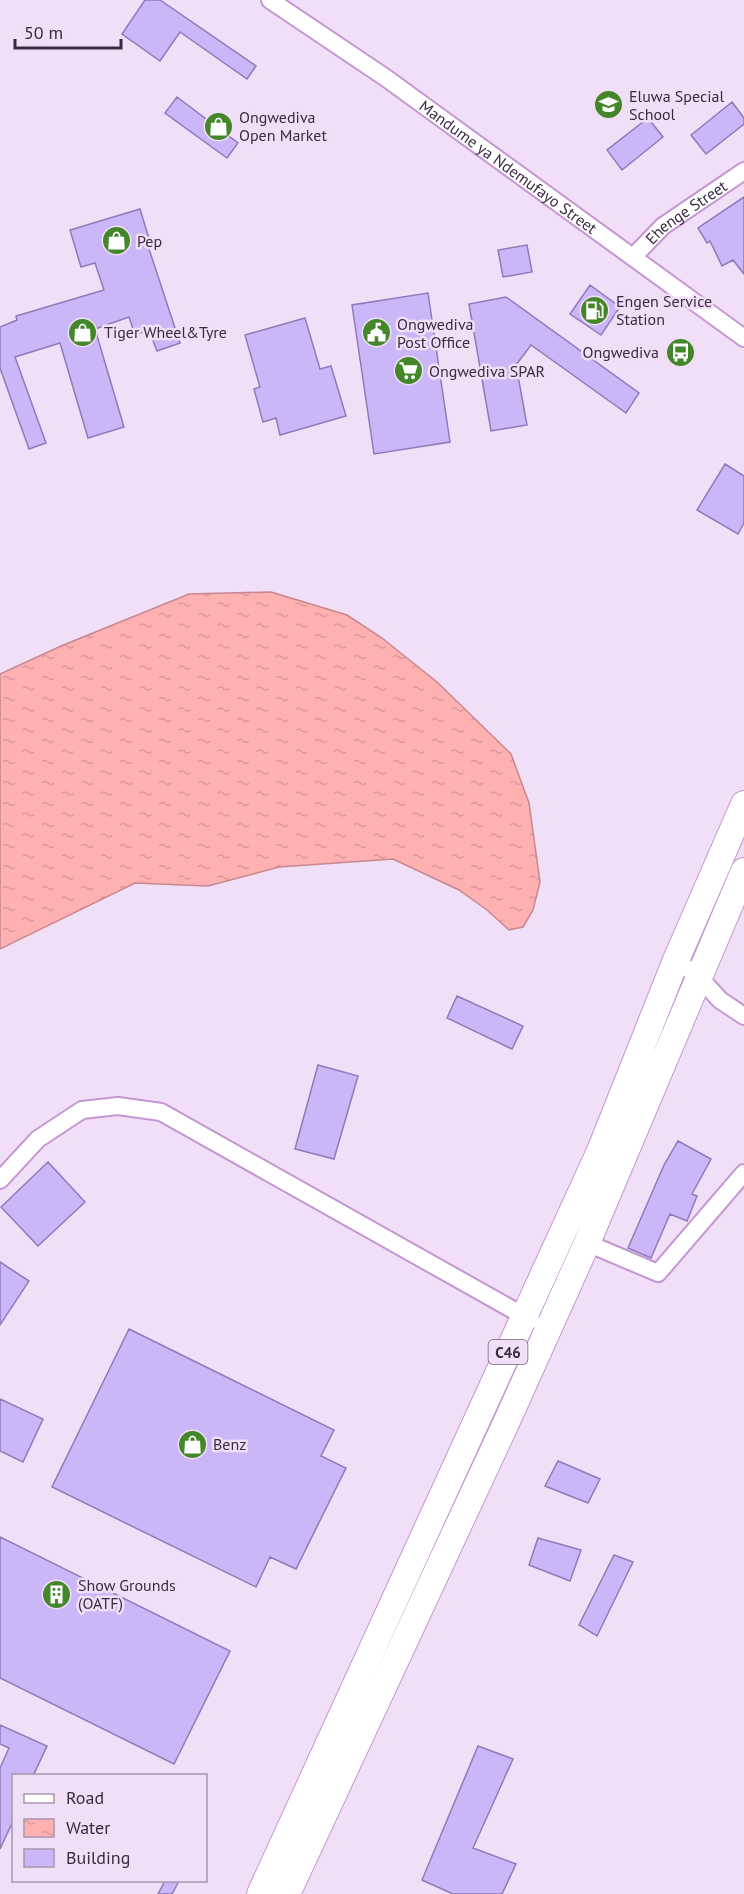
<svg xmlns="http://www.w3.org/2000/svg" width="744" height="1894" font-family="'PT Sans',sans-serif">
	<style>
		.water { fill: url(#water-ripples); stroke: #c58890; stroke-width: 1.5 }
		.building { fill: #cbb7f8; stroke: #8f7aba; stroke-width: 1.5 }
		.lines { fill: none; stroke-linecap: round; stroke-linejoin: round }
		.minor-casing { stroke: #c497d2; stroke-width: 20 }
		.primary-casing { stroke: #c497d2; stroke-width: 28 }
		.minor { stroke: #fff; stroke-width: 16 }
		.primary { stroke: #fff; stroke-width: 26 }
		.labels { text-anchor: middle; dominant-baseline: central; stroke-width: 5; stroke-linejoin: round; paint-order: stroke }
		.shield { fill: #f1def7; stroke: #736078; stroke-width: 1.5 }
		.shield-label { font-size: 15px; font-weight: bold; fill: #3d2a42 }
		.poi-label { font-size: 16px; fill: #3d2a42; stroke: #f1def7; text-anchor: start }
		.street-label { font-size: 16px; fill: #3d2a42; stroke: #f1def7 }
	</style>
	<defs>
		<pattern id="water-ripples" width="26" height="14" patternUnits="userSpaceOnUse" patternTransform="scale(1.5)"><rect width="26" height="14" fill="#ffb1b2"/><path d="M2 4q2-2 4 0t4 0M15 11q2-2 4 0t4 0" fill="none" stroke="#db989a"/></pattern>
	</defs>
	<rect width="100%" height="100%" fill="#f1def7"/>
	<!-- water -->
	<path class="water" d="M271,592L347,615L382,638L437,682L511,754L529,803L540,882L533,910L523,927L509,930L487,910L459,890L393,859L279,867L208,886L135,883L0,949V674L61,646L189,594Z"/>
	<!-- building -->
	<path class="building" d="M145,0H160L256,66L247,79L180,32L160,61L122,34Z
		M177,97L238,143L227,158L165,113Z
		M732,102L744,118V124L706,154L691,135Z
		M648,118L663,137L622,170L607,150Z
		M744,197V274L733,260L722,266L710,241L707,243L698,228Z
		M140,209L151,245L148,246L180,343L157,351L149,330L135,335L129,317L95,329L124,427L88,438L60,343L15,357L46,443L29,449L0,368V327L17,320L16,316L104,290L95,263L81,267L70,230Z
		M527,245L532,272L503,277L498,250Z
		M590,285L620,307L601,335L570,314Z
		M428,293L450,442L374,454L352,305Z
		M506,297L639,393L626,413L531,345L516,365L527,425L491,431L469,304Z
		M305,318L320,369L331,366L346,416L280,435L276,418L263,422L254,389L260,387L245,335Z
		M725,464L744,476V523L738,534L697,510Z
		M457,996L523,1026L512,1049L447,1018Z
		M318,1065L358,1076L334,1159L295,1149Z
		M678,1141L711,1159L692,1194L697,1196L687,1221L670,1214L651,1258L628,1248L664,1165Z
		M48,1162L85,1202L38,1246L1,1207Z
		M0,1262L29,1281L0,1325Z
		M129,1329L334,1430L321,1456L346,1468L296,1569L270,1557L256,1587L52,1487Z
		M0,1399L43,1419L23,1462L0,1451Z
		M558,1461L600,1479L588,1503L545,1486Z
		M0,1537L230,1651L174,1764L0,1678Z
		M538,1538L581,1550L570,1581L529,1565Z
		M614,1555L633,1562L597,1636L579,1625Z
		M0,1725L47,1746L33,1776H14V1819L0,1849V1768L9,1748L0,1744Z
		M478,1746L513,1759L473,1848L516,1864L502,1894H453L422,1880Z
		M165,1881H179L172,1894H158Z"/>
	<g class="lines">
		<defs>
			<g id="minor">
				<path id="s1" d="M270,0L386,78L744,338"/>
				<path id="s2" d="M633,257L663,226L744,171"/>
				<path d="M676,960L699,977L720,1000L744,1016"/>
				<path d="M0,1180L38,1139L82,1110L118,1106L161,1112L531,1320"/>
				<path d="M587,1243L658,1273L744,1173"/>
			</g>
			<path id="primary" d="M260,1894L600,1151L676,960L744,804
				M287,1894L507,1421L587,1243L744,871"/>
		</defs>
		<!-- minor casing -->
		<use href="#minor" class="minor-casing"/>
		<!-- primary casing -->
		<use href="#primary" class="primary-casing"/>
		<!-- minor -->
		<use href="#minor" class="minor"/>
		<!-- primary -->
		<use href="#primary" class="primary"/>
	</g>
	<!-- icons -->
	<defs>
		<symbol id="school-disc" viewBox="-11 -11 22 22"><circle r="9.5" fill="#44872b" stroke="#f1def7"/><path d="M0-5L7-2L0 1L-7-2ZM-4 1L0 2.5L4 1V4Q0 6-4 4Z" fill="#fff"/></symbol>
		<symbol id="shop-disc" viewBox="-11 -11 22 22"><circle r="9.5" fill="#44872b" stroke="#f1def7"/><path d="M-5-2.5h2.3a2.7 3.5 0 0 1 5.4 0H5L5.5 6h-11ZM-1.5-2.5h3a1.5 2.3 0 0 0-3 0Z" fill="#fff"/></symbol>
		<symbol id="fuel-disc" viewBox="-11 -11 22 22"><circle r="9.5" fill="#44872b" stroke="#f1def7"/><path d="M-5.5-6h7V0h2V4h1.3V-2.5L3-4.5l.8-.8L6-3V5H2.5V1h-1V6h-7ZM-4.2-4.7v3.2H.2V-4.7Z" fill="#fff"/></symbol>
		<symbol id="civic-disc" viewBox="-11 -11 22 22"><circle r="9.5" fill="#44872b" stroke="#f1def7"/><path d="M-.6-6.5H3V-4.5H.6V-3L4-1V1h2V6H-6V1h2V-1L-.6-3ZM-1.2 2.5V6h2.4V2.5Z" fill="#fff"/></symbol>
		<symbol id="bus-disc" viewBox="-11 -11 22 22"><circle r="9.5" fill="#44872b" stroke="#f1def7"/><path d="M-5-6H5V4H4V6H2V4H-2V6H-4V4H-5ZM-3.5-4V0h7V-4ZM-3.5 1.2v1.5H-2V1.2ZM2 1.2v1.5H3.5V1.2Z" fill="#fff"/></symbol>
		<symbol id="supermarket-disc" viewBox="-11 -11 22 22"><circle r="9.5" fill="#44872b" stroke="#f1def7"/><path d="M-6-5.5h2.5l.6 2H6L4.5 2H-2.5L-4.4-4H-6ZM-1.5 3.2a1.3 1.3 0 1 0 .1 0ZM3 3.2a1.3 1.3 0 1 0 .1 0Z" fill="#fff"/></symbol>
		<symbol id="building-disc" viewBox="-11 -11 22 22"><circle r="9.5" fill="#44872b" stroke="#f1def7"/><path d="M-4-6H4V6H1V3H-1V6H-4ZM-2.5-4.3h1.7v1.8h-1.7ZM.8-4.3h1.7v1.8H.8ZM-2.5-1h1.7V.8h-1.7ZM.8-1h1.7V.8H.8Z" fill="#fff"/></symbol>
	</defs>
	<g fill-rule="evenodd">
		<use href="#school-disc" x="592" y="88" width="33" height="33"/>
		<use href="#shop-disc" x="202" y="110" width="33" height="33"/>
		<use href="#shop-disc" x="100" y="224" width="33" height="33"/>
		<use href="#fuel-disc" x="578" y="294" width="33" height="33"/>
		<use href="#shop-disc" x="66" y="316" width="33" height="33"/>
		<use href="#civic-disc" x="360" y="316" width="33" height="33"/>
		<use href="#bus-disc" x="664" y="336" width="33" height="33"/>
		<use href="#supermarket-disc" x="392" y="354" width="33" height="33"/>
		<use href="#shop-disc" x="176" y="1428" width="33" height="33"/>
		<use href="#building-disc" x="40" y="1578" width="33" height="33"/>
	</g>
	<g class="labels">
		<!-- shield labels -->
		<rect class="shield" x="488.5" y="1340" width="39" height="24" rx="4.5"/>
		<g class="shield-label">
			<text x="508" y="1352">C46</text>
		</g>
		<!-- poi labels -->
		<g class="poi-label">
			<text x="629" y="96">Eluwa Special<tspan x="629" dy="18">School</tspan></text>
			<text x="239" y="117">Ongwediva<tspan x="239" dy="18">Open Market</tspan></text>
			<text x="137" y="241">Pep</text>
			<text x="616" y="301">Engen Service<tspan x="616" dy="18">Station</tspan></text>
			<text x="397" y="324">Ongwediva<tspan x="397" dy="18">Post Office</tspan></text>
			<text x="104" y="332">Tiger Wheel&amp;Tyre</text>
			<text x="659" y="352" text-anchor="end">Ongwediva</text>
			<text x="429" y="371">Ongwediva SPAR</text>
			<text x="213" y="1444">Benz</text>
			<text x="78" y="1585">Show Grounds<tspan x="78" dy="18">(OATF)</tspan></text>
		</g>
		<!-- street labels -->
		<g class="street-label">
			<text stroke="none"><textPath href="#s1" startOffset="291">Mandume ya Ndemufayo Street</textPath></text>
			<text stroke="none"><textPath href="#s2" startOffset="70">Ehenge Street</textPath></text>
		</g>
	</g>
	<!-- legend -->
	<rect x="12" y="1774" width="195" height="108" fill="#f1def7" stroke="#a996af" stroke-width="1.5"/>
	<rect x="24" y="1794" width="30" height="9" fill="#ffffff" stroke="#a996af" stroke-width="1.5"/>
	<text x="66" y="1804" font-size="18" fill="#3d2a42">Road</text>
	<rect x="24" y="1819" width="30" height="18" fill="url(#water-ripples)" stroke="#a996af" stroke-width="1.5"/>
	<text x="66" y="1834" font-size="18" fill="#3d2a42">Water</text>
	<rect x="24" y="1849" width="30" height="18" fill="#cbb7f8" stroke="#a996af" stroke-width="1.5"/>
	<text x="66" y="1864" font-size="18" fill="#3d2a42">Building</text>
	<!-- scale -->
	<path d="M15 39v9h106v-9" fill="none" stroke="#3d2a42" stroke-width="3"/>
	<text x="24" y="39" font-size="18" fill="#3d2a42" stroke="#f1def7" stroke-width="4.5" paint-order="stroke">50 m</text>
</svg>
